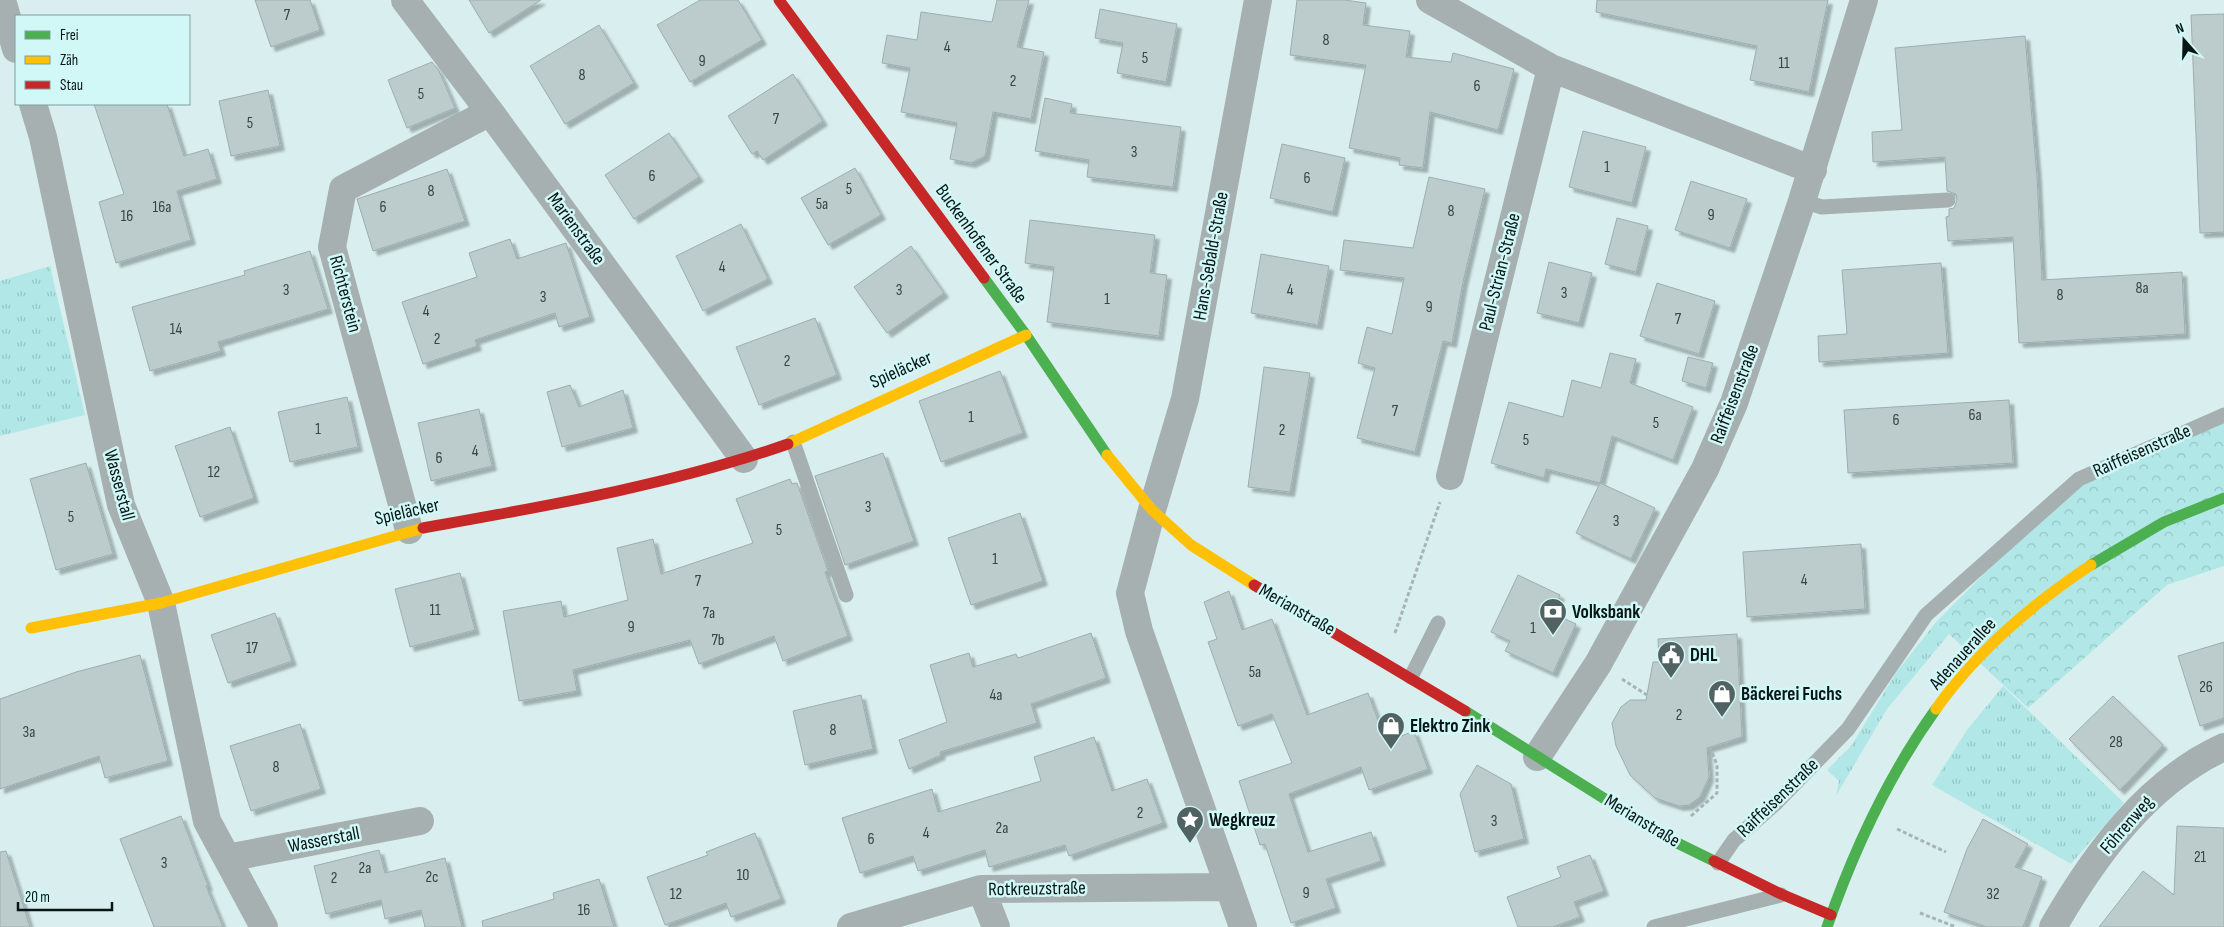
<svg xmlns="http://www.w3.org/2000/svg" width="2224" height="927" font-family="'Sofia Sans Condensed',sans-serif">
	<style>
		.grass { fill: url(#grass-tufts) }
		.forest { fill: url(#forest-crowns) }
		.building { fill: #bccccc; stroke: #9daeae; filter: url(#shadow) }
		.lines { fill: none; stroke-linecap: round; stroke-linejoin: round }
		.path { stroke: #a7b4b4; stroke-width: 3; stroke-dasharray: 4 2.5; stroke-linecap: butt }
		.lane { stroke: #a7b0b0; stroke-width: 15 }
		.street { stroke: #a7b0b0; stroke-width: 28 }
		.fast { stroke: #4caf50; stroke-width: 11 }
		.slow { stroke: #ffc107; stroke-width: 11 }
		.jam { stroke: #c62828; stroke-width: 11 }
		.labels { text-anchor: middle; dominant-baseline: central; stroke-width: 5; stroke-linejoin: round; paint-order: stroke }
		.number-label { font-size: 16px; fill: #354444 }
		.street-label { font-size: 19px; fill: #081616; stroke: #d1f7f7 }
		.poi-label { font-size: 19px; font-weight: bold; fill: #081616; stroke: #d1f7f7; text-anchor: start }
	</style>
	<defs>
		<pattern id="grass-tufts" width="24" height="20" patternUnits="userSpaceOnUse" patternTransform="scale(1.25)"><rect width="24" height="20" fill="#b1e7e7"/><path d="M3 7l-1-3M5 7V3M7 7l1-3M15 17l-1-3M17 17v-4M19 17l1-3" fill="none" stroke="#97c5c5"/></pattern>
		<pattern id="forest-crowns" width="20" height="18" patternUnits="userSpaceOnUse" patternTransform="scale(1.25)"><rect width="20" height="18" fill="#b1e7e7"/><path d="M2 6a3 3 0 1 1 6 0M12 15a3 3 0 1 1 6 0" fill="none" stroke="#97c5c5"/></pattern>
		<filter id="shadow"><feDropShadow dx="4.5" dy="4.5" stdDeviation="1" flood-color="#0004"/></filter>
	</defs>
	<rect width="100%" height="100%" fill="#d9efef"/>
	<!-- grass -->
	<path class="grass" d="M50,266L85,415L0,436V281Z
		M1936,622L1949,634L1887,709L1836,796L1839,781L1827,770L1851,746L1896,673Z
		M2003,686L2124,803L2071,864L1932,785L1967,730Z"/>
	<!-- forest -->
	<path class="forest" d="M2224,415V566L2167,585L2028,708L1936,622L2079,479Z"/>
	<!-- building -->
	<path class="building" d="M255,0H310L320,30L271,47Z
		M469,0H541L489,33Z
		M700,0H738L762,40L690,82L657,25Z
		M997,0H1029L1017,47L1044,52L1031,119L993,112L985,156L971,163L950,159L957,123L901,112L910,68L882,63L887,35L917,40L921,12L992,22Z
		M1297,0H1345L1366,3L1363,25L1410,31L1406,57L1451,62L1453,53L1514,69L1498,130L1430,112L1423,168L1399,165L1400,158L1349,148L1366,65L1290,55Z
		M1597,0H1828L1809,92L1750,80L1757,46L1596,12Z
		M1100,9L1177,24L1166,82L1117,73L1123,43L1095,38Z
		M2224,14V232L2200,233L2191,15Z
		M599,25L634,83L565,124L530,66Z
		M2025,36L2037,177L2042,280L2182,272L2185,334L2019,343L2013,237L1948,241L1946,217L1949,216V209L1954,208L1957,200L1956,194L1947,191L1945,157L1873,162L1872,132L1902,130L1895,48Z
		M432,62L439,71L455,108L407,128L388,80Z
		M793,74L823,121L763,160L757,151L752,154L728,116Z
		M268,90L280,146L231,156L219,101Z
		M1045,98L1072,104L1070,113L1181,127L1173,187L1087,177L1089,160L1035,151Z
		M94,104H167L184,156L208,149L217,179L177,191L191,240L116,263L99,202L124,194Z
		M1583,131L1646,147L1632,203L1569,187Z
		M669,133L699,177L634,219L605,175Z
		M1282,144L1345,158L1333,212L1270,198Z
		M855,168L881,215L828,245L801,198Z
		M447,169L465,221L373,251L357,199Z
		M1429,177L1485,189L1463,282L1452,343L1443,341L1415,452L1357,438L1375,368L1358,363L1367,327L1392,334L1404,278L1340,270L1344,240L1413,248Z
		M1691,181L1747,199L1730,248L1675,230Z
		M1617,218L1648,226L1636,272L1605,264Z
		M1030,220L1155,235L1150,273L1167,275L1159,336L1047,322L1054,267L1025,263Z
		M741,224L768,279L703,311L676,256Z
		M510,239L517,259L566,243L590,317L559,327L555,313L475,340L477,346L423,364L402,302L477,277L469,253Z
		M911,246L944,293L887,333L854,287Z
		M310,251L328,309L218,342L221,351L150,371L132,307L245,275L244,271Z
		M1261,254L1329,266L1318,325L1251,313Z
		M1549,262L1592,273L1579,323L1537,313Z
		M1941,263L1948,353L1819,362L1818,336L1847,334L1842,270Z
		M1657,283L1715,301L1699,354L1640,336Z
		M815,318L837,375L759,405L736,347Z
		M1610,353L1636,359L1630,383L1693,407L1673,460L1612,436L1600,483L1546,469L1544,478L1491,463L1509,402L1563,417L1572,380L1601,388Z
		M1688,357L1713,363L1706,388L1682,381Z
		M1264,367L1310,373L1290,492L1248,487Z
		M1000,371L1023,433L941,462L919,401Z
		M570,385L579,407L623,390L633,428L562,447L547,392Z
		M347,397L358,447L290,462L278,412Z
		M2009,400L2013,463L1848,473L1844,410Z
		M479,409L492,466L431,481L418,423Z
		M230,427L254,498L200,517L175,446Z
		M883,453L914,541L845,565L815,476Z
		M86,463L113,554L56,570L30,479Z
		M790,479L792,484L797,483L828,571L825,572L848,636L783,661L774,636L699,664L690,640L573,670L577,691L519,701L503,611L561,601L564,617L628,600L617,548L653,539L661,574L753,543L736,499Z
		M1600,483L1655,508L1631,559L1576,533Z
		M1020,513L1043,581L971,605L948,538Z
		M1861,544L1865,609L1747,617L1743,552Z
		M460,573L475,630L410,647L395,589Z
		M1518,575L1560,595L1552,613L1576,624L1553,673L1505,651L1510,641L1491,632Z
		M1229,591L1242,630L1272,619L1307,715L1368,693L1386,742L1414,731L1428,769L1369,790L1361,767L1289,794L1308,852L1371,832L1381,861L1326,879L1336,908L1291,923L1265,844L1260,845L1239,781L1292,763L1272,714L1238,726L1208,642L1217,639L1204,602Z
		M275,613L292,661L228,683L211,635Z
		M1091,633L1106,678L1031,704L1037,723L940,752L941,755L909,769L899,740L947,722L930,665L969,653L973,667L1016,654L1018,658Z
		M1737,634L1742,737L1707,748L1709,777L1700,797L1689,805L1679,806L1655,798L1630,775L1616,746L1612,723L1621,707L1630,700H1646L1653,662H1659L1658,639Z
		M2224,642V718L2200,726L2178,656Z
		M140,655L168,761L105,778L99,756L0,789V699L76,672Z
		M861,695L873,749L805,765L793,711Z
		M2113,696L2163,745L2120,790L2069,739Z
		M300,724L321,789L251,811L230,746Z
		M1094,737L1112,791L1147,779L1163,823L1069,856L1065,845L989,867L985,850L918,871L913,856L860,873L842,818L932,789L938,812L1041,781L1034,757Z
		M1477,765L1511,784L1524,839L1475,852L1460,794Z
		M181,816L208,886H206L223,927H154L120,839Z
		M1983,819L2028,844L2015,867L2042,877L2023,927H1987L1944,912L1967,849Z
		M2177,826L2224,828V927H2099L2143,871L2174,895Z
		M755,833L781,899L731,917L726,903L665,925L647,877L708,855L706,852Z
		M379,850L385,873L445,858L462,927H425L421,910L385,919L381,900L326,914L314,866Z
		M6,851L30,927H0V852Z
		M1590,855L1604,891L1574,902L1580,917L1553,927H1518L1507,897L1561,877L1557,867Z
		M599,879L614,927H483L482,921L554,899L553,893Z"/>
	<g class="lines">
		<!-- path -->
		<path class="path" d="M1395,633L1440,502
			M1622,679L1647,695
			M1691,816L1717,793V765L1710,747
			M1897,829L1946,852
			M1920,913L1956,927"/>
		<!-- lane -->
		<path class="lane" d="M1802,201L1822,207L1948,200
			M793,442L846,595
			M1411,677L1438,623
			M1718,863L1734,840L1776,803L1848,729L1926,615L2079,479L2224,415
			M1654,927L1781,895"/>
		<!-- street -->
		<path class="street" d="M2,0L16,49
			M405,0L490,112L744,459
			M1430,0L1551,68L1813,170
			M33,104L43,137L121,505L161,603L207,821L264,927
			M1450,476L1551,68
			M409,530L332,247L343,189L490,112
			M1537,757L1598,664L1705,469L1734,403L1802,201L1864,0
			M227,858L420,821
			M981,889L996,927
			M851,927L981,889L1227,887
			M1243,927L1139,631L1130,593L1152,510L1185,399L1258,0
			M2053,927C2094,856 2147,782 2224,747"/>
		<!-- fast -->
		<path class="fast" d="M984,278L1026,335L1107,455
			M2091,565L2164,522L2224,498
			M1465,711L1667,838L1714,861
			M1827,927C1854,849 1888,776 1936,709"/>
		<!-- slow -->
		<path class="slow" d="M788,444L1026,335
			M1107,455L1152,510L1191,545L1254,585
			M31,628L161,603L423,528
			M1936,709C1978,650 2032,604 2091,565"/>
		<!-- jam -->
		<path class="jam" d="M779,0L984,278
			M423,528C546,506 670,485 788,444
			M1254,585L1465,711
			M1714,861L1781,894L1831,915"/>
	</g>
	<!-- icons -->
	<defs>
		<symbol id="bank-pin" viewBox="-11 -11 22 30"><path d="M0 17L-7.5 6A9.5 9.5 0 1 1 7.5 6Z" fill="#516262" stroke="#d1f7f7"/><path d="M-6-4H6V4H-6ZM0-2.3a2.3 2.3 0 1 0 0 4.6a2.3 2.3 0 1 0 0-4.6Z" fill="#fff"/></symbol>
		<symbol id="civic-pin" viewBox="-11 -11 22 30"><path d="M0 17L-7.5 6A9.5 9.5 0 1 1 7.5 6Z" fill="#516262" stroke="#d1f7f7"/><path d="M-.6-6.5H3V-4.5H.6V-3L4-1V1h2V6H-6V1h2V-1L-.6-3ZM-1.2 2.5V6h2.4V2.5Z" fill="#fff"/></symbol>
		<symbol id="shop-pin" viewBox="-11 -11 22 30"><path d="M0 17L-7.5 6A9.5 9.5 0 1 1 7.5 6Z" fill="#516262" stroke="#d1f7f7"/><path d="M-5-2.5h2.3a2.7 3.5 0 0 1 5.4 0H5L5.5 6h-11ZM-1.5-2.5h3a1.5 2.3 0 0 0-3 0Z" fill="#fff"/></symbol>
		<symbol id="sight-pin" viewBox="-11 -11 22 30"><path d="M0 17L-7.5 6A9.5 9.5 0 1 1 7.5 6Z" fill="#516262" stroke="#d1f7f7"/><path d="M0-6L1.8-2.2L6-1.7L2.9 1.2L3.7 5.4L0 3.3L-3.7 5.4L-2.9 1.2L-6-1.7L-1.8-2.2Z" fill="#fff"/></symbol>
	</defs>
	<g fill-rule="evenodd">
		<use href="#bank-pin" x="1537" y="596" width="32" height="43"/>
		<use href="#civic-pin" x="1655" y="639" width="32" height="43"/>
		<use href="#shop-pin" x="1706" y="678" width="32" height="43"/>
		<use href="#shop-pin" x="1375" y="710" width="32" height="43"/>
		<use href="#sight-pin" x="1174" y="804" width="32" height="43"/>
	</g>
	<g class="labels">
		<!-- number labels -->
		<g class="number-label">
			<text x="287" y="15">7</text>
			<text x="1326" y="40">8</text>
			<text x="947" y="47">4</text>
			<text x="1145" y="58">5</text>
			<text x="702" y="61">9</text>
			<text x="1784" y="63">11</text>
			<text x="582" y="75">8</text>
			<text x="1013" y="81">2</text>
			<text x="1477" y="86">6</text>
			<text x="421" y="94">5</text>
			<text x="776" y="119">7</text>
			<text x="250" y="123">5</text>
			<text x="1134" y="152">3</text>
			<text x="1607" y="167">1</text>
			<text x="652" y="176">6</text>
			<text x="1307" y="178">6</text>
			<text x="849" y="189">5</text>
			<text x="431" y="191">8</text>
			<text x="822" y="204">5a</text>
			<text x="162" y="207">16a</text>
			<text x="383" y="207">6</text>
			<text x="1451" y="211">8</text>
			<text x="1711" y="215">9</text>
			<text x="127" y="216">16</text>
			<text x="722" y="267">4</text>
			<text x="2142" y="288">8a</text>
			<text x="286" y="290">3</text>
			<text x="899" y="290">3</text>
			<text x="1290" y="290">4</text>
			<text x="1564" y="293">3</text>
			<text x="2060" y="295">8</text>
			<text x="543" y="297">3</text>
			<text x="1107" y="299">1</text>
			<text x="1429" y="307">9</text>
			<text x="426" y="311">4</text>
			<text x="1678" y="319">7</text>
			<text x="176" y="329">14</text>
			<text x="437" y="339">2</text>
			<text x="787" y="361">2</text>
			<text x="1395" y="411">7</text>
			<text x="1975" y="415">6a</text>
			<text x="971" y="417">1</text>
			<text x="1896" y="420">6</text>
			<text x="1656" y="423">5</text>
			<text x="318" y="429">1</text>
			<text x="1282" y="430">2</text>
			<text x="1526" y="440">5</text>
			<text x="475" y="451">4</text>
			<text x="439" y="458">6</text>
			<text x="214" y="472">12</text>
			<text x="868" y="507">3</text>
			<text x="71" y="517">5</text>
			<text x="1616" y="521">3</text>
			<text x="779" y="530">5</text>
			<text x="995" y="559">1</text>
			<text x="1804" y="580">4</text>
			<text x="698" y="581">7</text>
			<text x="435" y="610">11</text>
			<text x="709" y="613">7a</text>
			<text x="631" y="627">9</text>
			<text x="1533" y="628">1</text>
			<text x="718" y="640">7b</text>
			<text x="252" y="648">17</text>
			<text x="1255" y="672">5a</text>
			<text x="2206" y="687">26</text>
			<text x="996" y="695">4a</text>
			<text x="1679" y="715">2</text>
			<text x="833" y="730">8</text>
			<text x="29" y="732">3a</text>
			<text x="2116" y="742">28</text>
			<text x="276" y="767">8</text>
			<text x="1140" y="813">2</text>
			<text x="1494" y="821">3</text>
			<text x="1002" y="828">2a</text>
			<text x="926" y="833">4</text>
			<text x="871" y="839">6</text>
			<text x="2200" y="857">21</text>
			<text x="164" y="863">3</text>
			<text x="365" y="868">2a</text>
			<text x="743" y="875">10</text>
			<text x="432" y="877">2c</text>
			<text x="334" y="878">2</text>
			<text x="1306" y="893">9</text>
			<text x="676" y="894">12</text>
			<text x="1993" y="894">32</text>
			<text x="584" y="910">16</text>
		</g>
		<!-- street labels -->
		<g class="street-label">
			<text transform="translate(576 229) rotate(54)">Marienstraße</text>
			<text transform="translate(981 244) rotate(54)">Buckenhofener Straße</text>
			<text transform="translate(1211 256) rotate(-80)">Hans-Sebald-Straße</text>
			<text transform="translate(1500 272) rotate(-76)">Paul-Strian-Straße</text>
			<text transform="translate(345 294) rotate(75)">Richterstein</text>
			<text transform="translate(901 370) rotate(-24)">Spieläcker</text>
			<text transform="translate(1735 394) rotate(-69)">Raiffeisenstraße</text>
			<text transform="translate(2142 451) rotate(-24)">Raiffeisenstraße</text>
			<text transform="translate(119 485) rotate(75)">Wasserstall</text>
			<text transform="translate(407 512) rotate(-13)">Spieläcker</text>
			<text transform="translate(1297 610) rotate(30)">Merianstraße</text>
			<text transform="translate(1963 654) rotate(-48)">Adenauerallee</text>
			<text transform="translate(1778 798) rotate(-44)">Raiffeisenstraße</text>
			<text transform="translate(1642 821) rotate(31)">Merianstraße</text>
			<text transform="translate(2127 825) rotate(-49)">Föhrenweg</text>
			<text transform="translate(324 840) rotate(-11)">Wasserstall</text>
			<text transform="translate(1037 889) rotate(-1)">Rotkreuzstraße</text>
		</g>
		<!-- poi labels -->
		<g class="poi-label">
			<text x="1572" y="612">Volksbank</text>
			<text x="1690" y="655">DHL</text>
			<text x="1741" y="694">Bäckerei Fuchs</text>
			<text x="1410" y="726">Elektro Zink</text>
			<text x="1209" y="820">Wegkreuz</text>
		</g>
	</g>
	<!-- legend -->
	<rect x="15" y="15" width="175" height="90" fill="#d1f7f7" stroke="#819d9d"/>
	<rect x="25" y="31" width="25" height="8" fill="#4caf50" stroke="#819d9d"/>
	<text x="60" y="40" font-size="15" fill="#081616">Frei</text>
	<rect x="25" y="56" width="25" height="8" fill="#ffc107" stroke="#819d9d"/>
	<text x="60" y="65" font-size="15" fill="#081616">Zäh</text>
	<rect x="25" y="81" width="25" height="8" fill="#c62828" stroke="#819d9d"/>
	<text x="60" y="90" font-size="15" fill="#081616">Stau</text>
	<!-- north arrow -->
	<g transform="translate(2184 40) rotate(340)" stroke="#d1f7f7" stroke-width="4" paint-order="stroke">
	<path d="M0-4L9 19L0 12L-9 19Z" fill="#081616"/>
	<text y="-8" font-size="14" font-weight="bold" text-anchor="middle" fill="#081616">N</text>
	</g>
	<!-- scale -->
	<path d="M18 902v8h94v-8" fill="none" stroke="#081616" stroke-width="2.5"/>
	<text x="25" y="902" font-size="15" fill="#081616" stroke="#d1f7f7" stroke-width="4" paint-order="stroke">20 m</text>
</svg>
